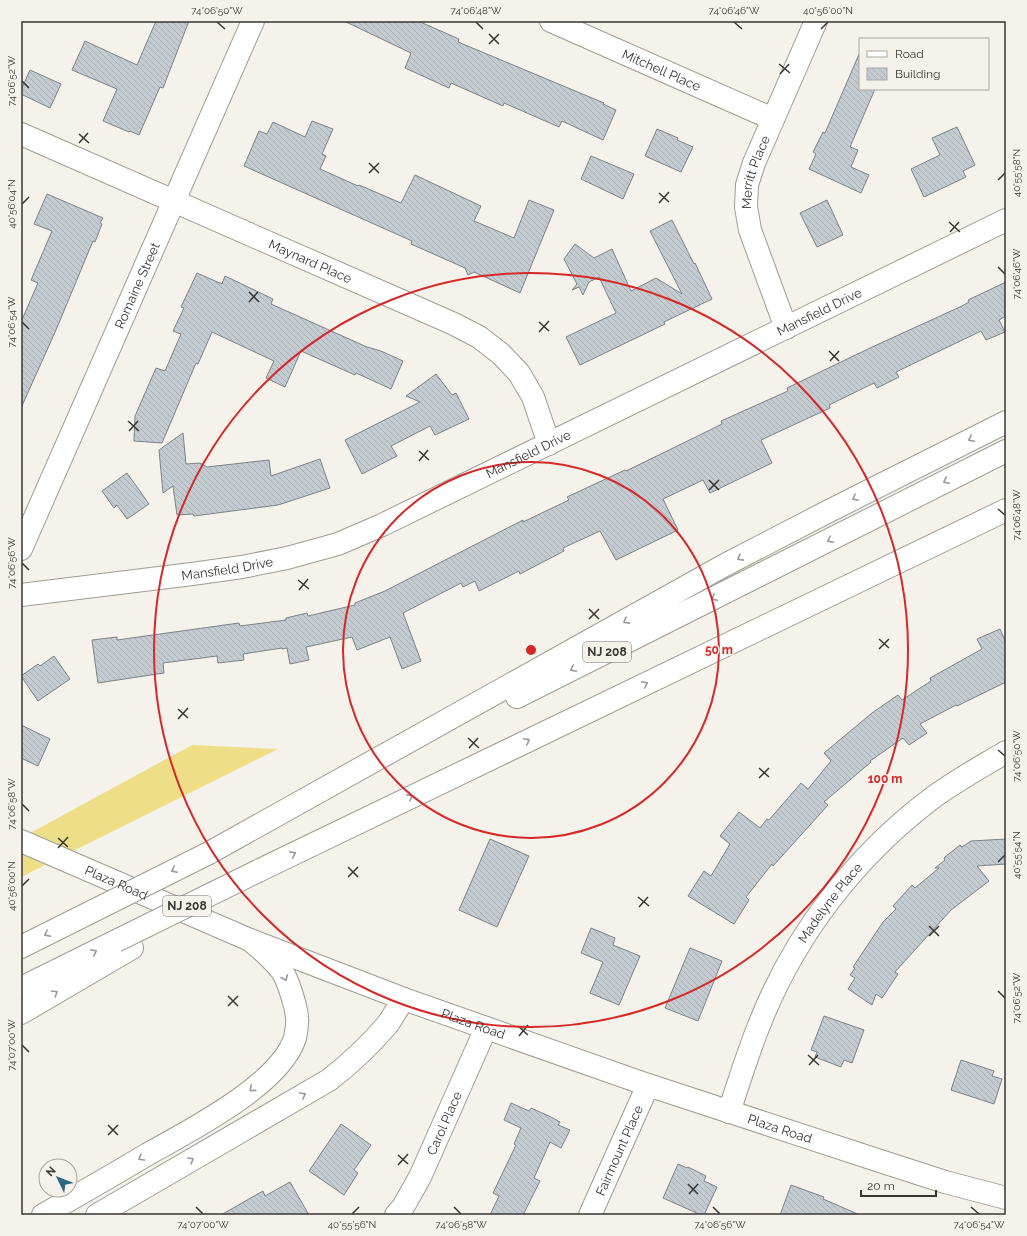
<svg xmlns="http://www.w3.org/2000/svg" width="1027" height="1236" font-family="Raleway,sans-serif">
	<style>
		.grass { fill: #eede87 }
		.building { fill: url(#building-back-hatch); stroke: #7c8387 }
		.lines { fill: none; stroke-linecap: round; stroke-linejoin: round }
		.minor-casing { stroke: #9e9d95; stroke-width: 24 }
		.tertiary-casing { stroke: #9e9d95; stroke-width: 24 }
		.trunk-casing { stroke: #9e9d95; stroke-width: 24 }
		.minor { stroke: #fff; stroke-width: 22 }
		.tertiary { stroke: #fff; stroke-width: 22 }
		.trunk { stroke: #fff; stroke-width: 22 }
		.trunk-bridge-casing { stroke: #9e9d95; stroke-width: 24; stroke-linecap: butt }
		.trunk-bridge { stroke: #fff; stroke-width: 22 }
		.oneway { stroke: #9b9a99 }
		.ticks { fill: none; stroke: #373633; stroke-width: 1.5 }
		.ring { fill: none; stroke: #d62828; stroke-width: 2 }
		.labels { text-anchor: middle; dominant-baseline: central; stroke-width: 3; stroke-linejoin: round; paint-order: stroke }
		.shield { fill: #f4f2ea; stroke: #706e6a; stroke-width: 1 }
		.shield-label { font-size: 12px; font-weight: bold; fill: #373633 }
		.street-label { font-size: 13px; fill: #373633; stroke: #f4f2ea }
		.centre { fill: #d62828; stroke: #f4f2ea; stroke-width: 2 }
		.ring-label { font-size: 12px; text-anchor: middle; font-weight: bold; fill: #d62828; stroke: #f4f2ea; stroke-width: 3; stroke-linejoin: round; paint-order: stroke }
		.neatline { fill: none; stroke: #373633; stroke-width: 1.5 }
		.ticks-label { font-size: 10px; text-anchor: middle; fill: #373633 }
	</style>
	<defs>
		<pattern id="building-back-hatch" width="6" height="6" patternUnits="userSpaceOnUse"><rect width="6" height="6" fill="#c4ccd1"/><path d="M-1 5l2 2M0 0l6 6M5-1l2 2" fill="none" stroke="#a9b0b4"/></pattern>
	</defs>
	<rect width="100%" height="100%" fill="#f4f2ea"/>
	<!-- grass -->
	<path class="grass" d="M192,745L278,749L21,877V838Z"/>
	<!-- building -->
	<path class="building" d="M156,21H189L163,88L160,87L139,135L130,131L129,132L103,121L117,89L72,70L85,41L137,65Z
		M344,21H418L459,39L458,42L604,103L603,104L616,110L603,140L562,121L559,127L504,103L503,106L451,83L449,88L405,68L411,53Z
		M860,52V89H875L850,147L858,150L851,167L869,175L861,193L809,169L816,154L813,152L823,132L825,133Z
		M30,70L61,84L50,108L21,94V90Z
		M312,121L333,129L322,154L326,156L320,169L358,186L359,185L401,203L415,175L481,206L474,221L514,238L529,200L554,210L520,293L474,272L468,275L465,268L411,244L412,241L244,166L259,131L267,134L273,122L305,137Z
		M957,127L975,165L963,171L966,177L924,197L911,169L940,155L932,138Z
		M657,129L678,138L677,140L693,147L681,172L645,156Z
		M591,156L634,174L623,199L581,179Z
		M47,194L103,218L100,223L102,224L95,242L93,241L56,330L21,408V322L38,283L31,280L52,231L34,224Z
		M827,200L843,235L817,247L800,213Z
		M672,220L694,264L695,263L712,299L664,322L665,324L580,365L566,337L616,313L599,277L589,282L583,295L579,287L572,290L577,284L564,259L575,244L594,258L612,249L631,291L656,278L682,294L650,231Z
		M197,273L222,284L225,276L273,299L271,304L367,347L381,351L403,361L391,389L356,373L355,375L301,351L285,387L266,378L274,361L212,332L198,364L196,363L162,443L134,441L135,416L156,368L165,371L181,334L173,331L184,308L181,307Z
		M1006,282V316L999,320L1005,332L986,340L981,331L896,372L899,377L877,388L874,383L829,405L830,408L761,440L772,463L710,493L703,480L663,499L678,530L616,560L600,531L563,548L564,551L520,574L519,571L479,591L475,581L463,587L461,583L403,613L421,661L402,669L390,637L357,650L352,637L306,647L309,660L290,664L287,648L282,649V648L243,654L244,660L218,663L217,656L163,663L164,673L98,683L92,640L117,637V640L239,623L240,626L286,620V618L307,613L308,616L355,605V603L385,591L523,520V522L569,500L567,497L625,470L626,471L708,431L722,424L721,421L788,391L787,388L870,348L962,306L969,302L968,300Z
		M436,374L452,395L456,393L469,419L435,435L430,426L391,446L397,456L362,474L345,440L420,402L406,396Z
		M183,433L186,464L200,463L207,467L269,460L271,476L320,459L330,488L278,505L194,516L193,514L177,515L173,486L163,493L159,450Z
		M127,473L149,504L127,519L117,505L114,508L102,491Z
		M1000,629L1006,643V682L957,706L956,705L920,724L927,733L909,745L903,738L870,761L871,762L824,802L828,805L773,866L772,864L746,897L749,900L734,924L688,896L704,871L711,876L730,844L720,836L739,812L760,828L767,819L769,820L801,783L808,789L831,761L824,753L872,713L898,695L902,700L931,681L930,678L982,649L977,639Z
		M54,656L70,679L38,701L21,676L38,664L40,666Z
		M21,725L50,739L38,766L21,758Z
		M490,839L529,856L497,927L459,910Z
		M1006,839V864L977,866L989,881L951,910L895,972L898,974L882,998L876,994L872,1005L848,989L855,978L850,975L855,968L853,967L883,922L896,909L893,906L912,885L915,888L939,868H935L945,860L944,859L945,857L960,845L962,847L971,841Z
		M591,928L615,938L613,945L640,956L619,1005L590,993L603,962L581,953Z
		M690,948L722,961L698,1021L665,1008Z
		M824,1016L864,1030L852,1063L844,1060L841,1067L815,1057L817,1052L811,1050Z
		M961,1060L994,1071L992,1076L1002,1079L994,1104L951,1090Z
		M511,1103L529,1111L531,1108L551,1117L560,1122L558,1125L570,1130L561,1148L550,1142L534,1178L540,1181L523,1215H490L499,1196L493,1193L516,1145L514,1144L521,1128L504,1120Z
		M341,1124L371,1145L354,1170L358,1173L344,1195L309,1171Z
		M678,1164L687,1168L688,1167L706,1176L704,1181L717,1187L704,1215H701L663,1198Z
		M290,1182L309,1215H221L263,1191L265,1196Z
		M791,1185L824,1197L823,1199L860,1215H780Z"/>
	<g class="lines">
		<defs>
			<g id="minor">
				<path id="s1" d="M551,21L773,119"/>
				<path id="s2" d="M21,134L454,324L479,337L501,354L519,373L533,397L549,444"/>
				<path id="s3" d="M786,328L750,230L746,207L747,185L754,163L816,21"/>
				<path id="s4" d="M21,549L253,21"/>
				<path id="s5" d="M21,595L192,574L242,567L287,558L338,544L382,525L1006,220"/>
				<path id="s6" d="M729,1112C739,1082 748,1052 760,1023C795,934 856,856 931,799C955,781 981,767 1006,752"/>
				<path id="s7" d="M396,1215L403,1207L420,1177L486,1028"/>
				<path id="s8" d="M590,1215L648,1085"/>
			</g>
			<g id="tertiary">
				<path id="s9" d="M21,841L250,940L404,999L648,1085L880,1161L945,1182L1006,1198"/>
			</g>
			<path id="trunk" d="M517,697L1006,451
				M209,853L723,566L829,511L1006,422
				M258,871L1006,510
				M21,947L73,921
				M21,988L116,941
				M21,1013L132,948
				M43,1215C78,1195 113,1175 148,1154C189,1131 280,1085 295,1038C296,1032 298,1023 297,1017C296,1006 288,980 282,971C273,959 261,949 250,940
				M97,1215L329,1080C351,1063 369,1046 387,1025C393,1017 398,1007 404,999"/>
		</defs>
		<!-- minor casing -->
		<use href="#minor" class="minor-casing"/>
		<!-- tertiary casing -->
		<use href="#tertiary" class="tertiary-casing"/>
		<!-- trunk casing -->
		<use href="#trunk" class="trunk-casing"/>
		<!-- minor -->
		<use href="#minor" class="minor"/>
		<!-- tertiary -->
		<use href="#tertiary" class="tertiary"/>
		<!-- trunk -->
		<use href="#trunk" class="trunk"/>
		<defs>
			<path id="trunk-bridge" d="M73,921L209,853
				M116,941L258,871"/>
		</defs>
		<!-- trunk-bridge casing -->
		<use href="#trunk-bridge" class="trunk-bridge-casing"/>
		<!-- trunk-bridge -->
		<use href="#trunk-bridge" class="trunk-bridge"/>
	</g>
	<!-- one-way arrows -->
	<defs><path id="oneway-chevron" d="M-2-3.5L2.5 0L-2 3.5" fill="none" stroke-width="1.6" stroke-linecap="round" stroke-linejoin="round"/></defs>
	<g class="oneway">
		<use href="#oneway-chevron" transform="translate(971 439) rotate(153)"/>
		<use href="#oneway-chevron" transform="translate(946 481) rotate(153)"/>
		<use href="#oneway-chevron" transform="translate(855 498) rotate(153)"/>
		<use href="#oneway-chevron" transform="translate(830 540) rotate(153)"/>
		<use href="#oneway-chevron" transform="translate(740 558) rotate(152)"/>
		<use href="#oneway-chevron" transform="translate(714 598) rotate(153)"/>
		<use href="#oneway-chevron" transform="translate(626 621) rotate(151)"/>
		<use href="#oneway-chevron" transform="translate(573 669) rotate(153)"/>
		<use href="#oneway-chevron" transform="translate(645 684) rotate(-26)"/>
		<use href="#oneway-chevron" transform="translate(527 741) rotate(-26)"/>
		<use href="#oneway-chevron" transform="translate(410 797) rotate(-26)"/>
		<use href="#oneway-chevron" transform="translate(293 854) rotate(-26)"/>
		<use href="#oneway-chevron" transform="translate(174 870) rotate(153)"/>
		<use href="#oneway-chevron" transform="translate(47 934) rotate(153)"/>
		<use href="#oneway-chevron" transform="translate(94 952) rotate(-26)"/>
		<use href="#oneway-chevron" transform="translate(285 978) rotate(67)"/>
		<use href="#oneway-chevron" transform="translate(55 993) rotate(-31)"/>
		<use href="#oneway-chevron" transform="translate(252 1089) rotate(140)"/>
		<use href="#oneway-chevron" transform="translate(303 1095) rotate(-30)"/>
		<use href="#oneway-chevron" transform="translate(141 1158) rotate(150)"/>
		<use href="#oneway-chevron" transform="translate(191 1160) rotate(-30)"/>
	</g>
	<!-- ticks -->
	<path class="ticks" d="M217,22L225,29M476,22L483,29M734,22L742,29M821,29L828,22M489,34L499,44M489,44L499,34M779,64L790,73M780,74L789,64M22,81L29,88M79,134L89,143M79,143L88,133M369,163L379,173M369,173L379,163M998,180L1005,173M659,193L669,202M659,203L669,192M22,204L29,197M949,222L960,232M950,232L959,222M998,267L1005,274M249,292L259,302M249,302L258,292M22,322L29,329M539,322L549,331M539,332L549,321M829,351L839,361M830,361L839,351M128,421L139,431M129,431L138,421M419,451L429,460M419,461L428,450M709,480L719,490M709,490L719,480M998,509L1005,515M22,563L29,570M298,580L309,589M299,590L308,579M589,609L599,619M589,619L599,609M879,639L889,648M879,649L889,639M178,709L188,718M178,719L188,708M468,738L479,748M469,748L478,738M998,750L1005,756M759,768L769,777M759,778L769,768M22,804L29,811M58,838L68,847M58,848L68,837M998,862L1005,855M348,867L358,877M348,877L358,867M22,886L29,879M638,897L649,906M639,907L648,897M929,926L939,936M929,936L939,926M998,991L1005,998M228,996L238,1006M228,1006L238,996M518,1026L528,1035M519,1036L528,1025M22,1045L29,1052M808,1055L819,1065M809,1065L818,1055M108,1125L118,1135M108,1135L118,1125M398,1155L408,1164M398,1165L408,1154M688,1184L698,1194M689,1194L698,1184M196,1207L203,1214M454,1207L461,1214M713,1207L720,1214M971,1207L979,1214M352,1214L359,1207"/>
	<!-- distance rings -->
	<g class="ring">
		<circle cx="531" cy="650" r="188"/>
		<circle cx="531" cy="650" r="377"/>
	</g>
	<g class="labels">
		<!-- shield labels -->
		<g class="shield">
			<rect x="583" y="642" width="48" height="20" rx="3"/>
			<rect x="163" y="896" width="48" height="20" rx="3"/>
		</g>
		<g class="shield-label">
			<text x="607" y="652">NJ 208</text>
			<text x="187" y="906">NJ 208</text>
		</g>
		<!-- street labels -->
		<g class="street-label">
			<text stroke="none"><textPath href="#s1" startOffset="121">Mitchell Place</textPath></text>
			<text stroke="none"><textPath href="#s3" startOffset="164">Merritt Place</textPath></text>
			<text stroke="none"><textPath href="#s2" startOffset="316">Maynard Place</textPath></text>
			<text stroke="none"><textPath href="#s4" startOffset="288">Romaine Street</textPath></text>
			<text stroke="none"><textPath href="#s5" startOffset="856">Mansfield Drive</textPath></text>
			<text stroke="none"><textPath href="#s5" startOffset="532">Mansfield Drive</textPath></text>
			<text stroke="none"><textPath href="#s5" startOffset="208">Mansfield Drive</textPath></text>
			<text stroke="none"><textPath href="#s9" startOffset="104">Plaza Road</textPath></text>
			<text stroke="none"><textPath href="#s6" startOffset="234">Madelyne Place</textPath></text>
			<text stroke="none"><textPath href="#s9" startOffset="488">Plaza Road</textPath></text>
			<text stroke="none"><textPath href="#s7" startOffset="104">Carol Place</textPath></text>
			<text stroke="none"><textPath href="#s9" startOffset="812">Plaza Road</textPath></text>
			<text stroke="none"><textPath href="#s8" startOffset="71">Fairmount Place</textPath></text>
		</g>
	</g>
	<circle cx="531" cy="650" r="6" class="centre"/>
	<g class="ring-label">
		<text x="719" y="654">50 m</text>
		<text x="885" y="783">100 m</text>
	</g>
	<!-- border -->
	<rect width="1027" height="1236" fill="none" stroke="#f4f2ea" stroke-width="44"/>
	<!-- legend -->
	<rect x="859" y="38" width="130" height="52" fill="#f4f2ea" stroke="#a8a7a1"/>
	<rect x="867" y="51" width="20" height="6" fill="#ffffff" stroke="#a8a7a1"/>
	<text x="895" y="58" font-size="12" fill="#373633">Road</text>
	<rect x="867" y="68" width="20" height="12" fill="url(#building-back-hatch)" stroke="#a8a7a1"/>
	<text x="895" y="78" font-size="12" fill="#373633">Building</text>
	<!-- north arrow -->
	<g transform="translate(58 1178) rotate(313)"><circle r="19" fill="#f4f2ea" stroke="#a8a7a1"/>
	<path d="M0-3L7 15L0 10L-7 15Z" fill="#2f6781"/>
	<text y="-6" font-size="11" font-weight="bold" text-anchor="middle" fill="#373633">N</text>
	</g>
	<!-- scale -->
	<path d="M861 1190v6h75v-6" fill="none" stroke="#373633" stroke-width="2"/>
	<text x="867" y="1190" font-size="12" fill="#373633" stroke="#f4f2ea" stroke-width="3" paint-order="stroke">20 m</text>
	<rect x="22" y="22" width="983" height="1192" class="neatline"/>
	<g class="ticks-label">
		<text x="217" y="14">74°06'50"W</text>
		<text x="476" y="14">74°06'48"W</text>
		<text x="734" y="14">74°06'46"W</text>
		<text x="828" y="14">40°56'00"N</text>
		<text transform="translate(11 81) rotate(-90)" y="4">74°06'52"W</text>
		<text transform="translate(1016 173) rotate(-90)" y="4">40°55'58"N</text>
		<text transform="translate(11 204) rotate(-90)" y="4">40°56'04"N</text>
		<text transform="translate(1016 274) rotate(-90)" y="4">74°06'46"W</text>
		<text transform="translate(11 322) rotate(-90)" y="4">74°06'54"W</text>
		<text transform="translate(1016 515) rotate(-90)" y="4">74°06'48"W</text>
		<text transform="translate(11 563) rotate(-90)" y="4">74°06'56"W</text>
		<text transform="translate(1016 756) rotate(-90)" y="4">74°06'50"W</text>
		<text transform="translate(11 804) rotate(-90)" y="4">74°06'58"W</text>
		<text transform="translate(1016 855) rotate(-90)" y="4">40°55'54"N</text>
		<text transform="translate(11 886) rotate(-90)" y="4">40°56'00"N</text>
		<text transform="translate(1016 998) rotate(-90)" y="4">74°06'52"W</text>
		<text transform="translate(11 1045) rotate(-90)" y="4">74°07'00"W</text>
		<text x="203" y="1228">74°07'00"W</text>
		<text x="352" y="1228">40°55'56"N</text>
		<text x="461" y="1228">74°06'58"W</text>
		<text x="720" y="1228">74°06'56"W</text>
		<text x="979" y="1228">74°06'54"W</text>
	</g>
</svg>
